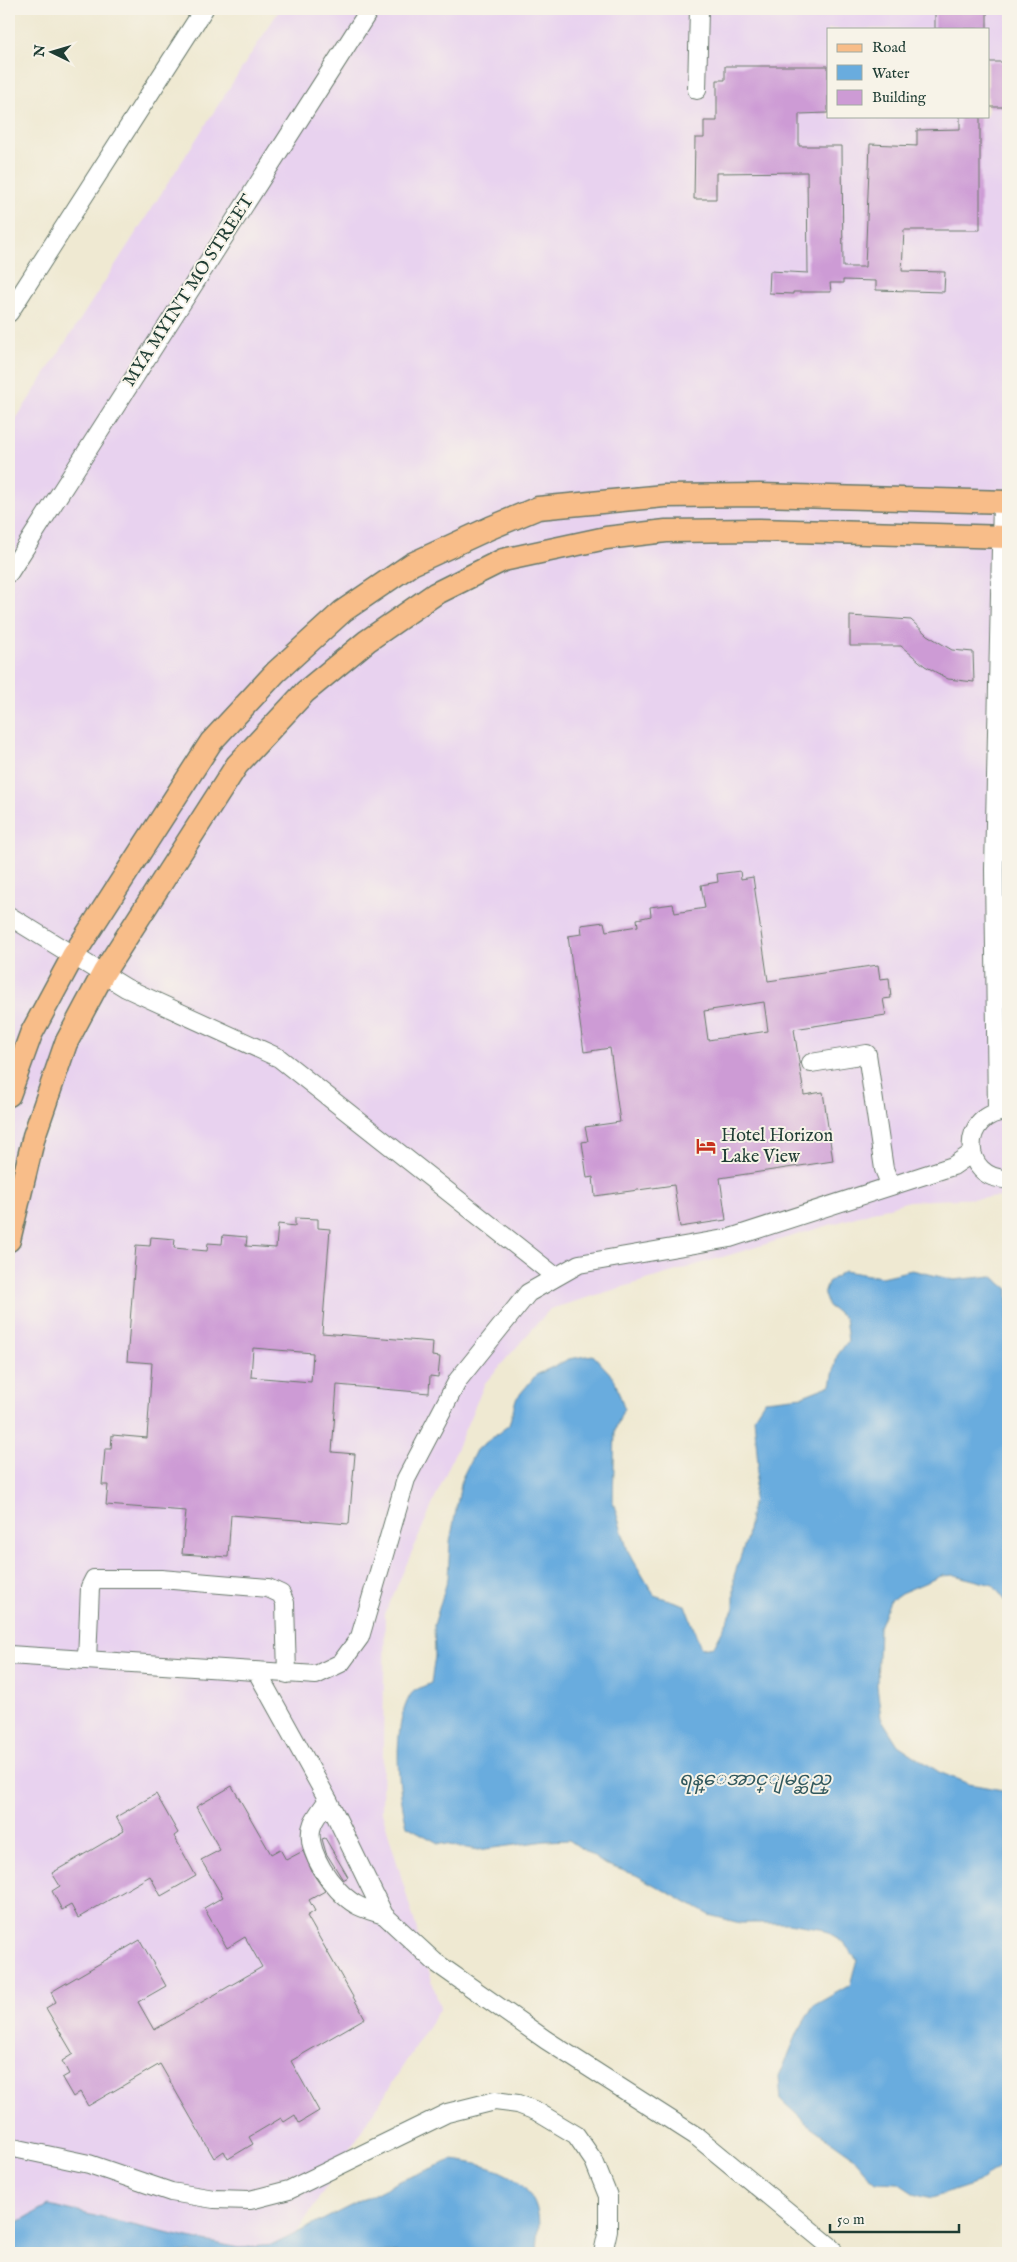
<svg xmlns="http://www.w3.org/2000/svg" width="1017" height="2262" font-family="'IM FELL English','Noto Sans Myanmar',serif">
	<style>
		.built { fill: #e8d2ef; fill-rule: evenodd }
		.water { fill: #69acde; stroke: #447489 }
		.building { fill: #cd9bd5; fill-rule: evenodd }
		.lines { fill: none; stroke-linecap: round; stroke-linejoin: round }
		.minor-casing { stroke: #68796b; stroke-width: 20 }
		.major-casing { stroke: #68796b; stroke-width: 25 }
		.minor { stroke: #fff; stroke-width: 18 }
		.major { stroke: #f8bd89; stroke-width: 22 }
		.labels { text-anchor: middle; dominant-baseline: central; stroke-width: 4; stroke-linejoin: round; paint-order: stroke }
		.street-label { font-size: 18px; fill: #1f3d34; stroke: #f7f3e8 }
		.poi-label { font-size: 18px; fill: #1f3d34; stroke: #f7f3e8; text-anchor: start }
		.water-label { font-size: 19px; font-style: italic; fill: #32595e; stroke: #f7f3e8 }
	</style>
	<rect width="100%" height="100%" fill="#f7f3e8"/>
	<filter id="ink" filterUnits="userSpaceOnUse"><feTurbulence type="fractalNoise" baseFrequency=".02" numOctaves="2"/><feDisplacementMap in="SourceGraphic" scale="10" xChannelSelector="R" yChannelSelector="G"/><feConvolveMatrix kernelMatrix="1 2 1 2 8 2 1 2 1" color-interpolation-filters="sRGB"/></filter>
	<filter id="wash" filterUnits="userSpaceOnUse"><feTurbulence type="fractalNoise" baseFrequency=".0096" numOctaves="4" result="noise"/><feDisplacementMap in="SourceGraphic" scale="20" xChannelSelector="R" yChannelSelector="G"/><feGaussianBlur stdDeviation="1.12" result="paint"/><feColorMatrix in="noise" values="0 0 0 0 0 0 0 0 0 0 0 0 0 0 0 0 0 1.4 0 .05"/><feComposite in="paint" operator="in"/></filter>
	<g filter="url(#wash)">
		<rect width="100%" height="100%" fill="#efe9d2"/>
		<!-- built -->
		<path class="built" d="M280,9H1008V1197L909,1201L550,1309L485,1383L385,1614L382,1812L440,2008L284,2253H127L9,2216V430ZM828,29H988V116H828Z"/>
		<!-- water -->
		<path class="water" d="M912,1270L954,1280L992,1276L1008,1289V1604L993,1585L954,1575L941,1576L901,1593L890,1601L879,1627L877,1685L881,1718L898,1745L939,1772L969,1784L1008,1791V2163L999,2167L978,2183L932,2198L913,2193L898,2183L876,2182L865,2172L850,2154L806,2123L781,2100L779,2077L798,2032L813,2006L850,1985L857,1959L841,1940L820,1928L788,1923H740L709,1915L636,1875L604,1864L569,1840L545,1841L478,1850L438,1843L407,1826C398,1792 391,1726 411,1694C415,1689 425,1686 431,1683L435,1656L434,1625L448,1578L450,1542L462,1478L476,1450L509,1425L516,1399L536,1375L569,1359L593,1355L614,1378L624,1408L615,1430L613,1502L628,1551L654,1595L685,1605L701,1648L714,1646L734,1608V1576L747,1537L758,1464L754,1417L765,1400L803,1396L831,1385L837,1356L848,1341L845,1318L828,1306L824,1295L828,1282L844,1271L881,1277Z
			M452,2160C485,2164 526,2173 537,2210C541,2222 537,2241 537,2253H9V2227L49,2205L178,2236L240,2248L273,2245L402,2180Z"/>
		<g id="blocks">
			<!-- building -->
			<path class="building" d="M935,9H987V29H935Z
				M988,62H1008V107H988Z
				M725,66H828V113L799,114V146H842L843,267H865L870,144L917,146V130L960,129V116H980V230H904L902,271L945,272L944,292L876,290V281L843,280V283H830L831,292H793V294L769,293L770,271L808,273L807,172L716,173V199H694L695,138H704V121H717V80H725Z
				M850,616L911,620L927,635L952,650L973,652L974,682L948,679L925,666L901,646H850Z
				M740,871L741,879L753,877L768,981L878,965L880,979L889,978L891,998L883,999L886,1015L794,1029L804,1095L823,1092L833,1161L720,1178L726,1220L680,1227L674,1185L595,1196L593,1177L587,1178L582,1142L588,1141L585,1127L620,1122L610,1048L584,1052L568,936L582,934L581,925L604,922L606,931L638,926L637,919L651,916L650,907L673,904L675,913L705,908L701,885L718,882L717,874ZM764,1002L768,1031L708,1040L704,1011Z
				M295,1218L318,1219V1228L330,1229L322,1333L433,1342L432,1356L440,1357L438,1377L430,1376L429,1393L337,1385L332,1452L355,1454L349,1524L231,1515L228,1557L182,1554L186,1511L106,1505L108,1485H102L105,1449H111L112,1435L147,1438L152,1363L127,1361L136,1245L150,1246L151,1237L175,1239L174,1248L207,1251L208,1243L222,1244L223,1235L247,1237L246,1246L276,1248L278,1224L295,1226ZM253,1348L313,1353L311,1382L251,1377Z
				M232,1786L271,1854L280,1849L286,1860L303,1851L313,1874L325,1891L309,1900L315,1911L307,1916L365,2018L291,2061L319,2111L299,2123L295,2115L284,2122L281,2118L249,2137L253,2144L228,2159L224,2151L214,2158L160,2064L88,2106L80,2092L73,2097L62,2078L69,2074L62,2061L73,2054L46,2008L56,2002L51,1992L140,1940L166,1986L138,2002L154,2030L262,1967L245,1937L227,1948L204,1908L223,1897L201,1860L220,1850L196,1807Z
				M156,1794L178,1833L174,1836L196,1876L161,1896L150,1876L78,1918L71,1905L62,1910L52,1891L60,1886L52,1873L124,1831L116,1817Z
				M325,1838L348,1877L343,1880L326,1853L322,1839Z"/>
		</g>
	</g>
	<g filter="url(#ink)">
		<use href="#blocks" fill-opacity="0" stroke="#68796b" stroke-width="1"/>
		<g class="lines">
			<defs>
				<path id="minor" d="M697,90L699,9
					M9,313L204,9
					M9,573L370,9
					M9,916L126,988L279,1058L556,1277
					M811,1063L867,1054L884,1169L891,1186
					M997,1111L994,870L1002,502
					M1008,1111C958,1113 961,1180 1008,1179
					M9,1655L316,1675L341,1663L360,1637L406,1479L458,1380L528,1293L579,1264L730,1238L953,1166L972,1153
					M87,1660L90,1587L94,1579H161L268,1588L281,1594L285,1603L287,1674
					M257,1672L328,1800L384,1915L435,1962L546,2040L696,2136L832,2248
					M328,1800C323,1807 317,1815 313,1823C302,1849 334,1892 355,1904C363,1909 375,1912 384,1915
					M9,2147L89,2164L171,2192L214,2199L250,2200L289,2190L447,2113L495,2101L518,2104L536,2111L576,2135L594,2161L608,2196V2230L603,2253"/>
				<path id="major" d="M9,1095L31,1034L73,956L211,742L276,672L343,611L412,564L490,528L538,508L591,503L664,496L760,495L1008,502
					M9,1240L34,1136L66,1043L104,972L237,765L305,692L367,641L435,594L503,560L606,538L666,531L759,530L1008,537"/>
			</defs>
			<!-- minor casing -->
			<use href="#minor" class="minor-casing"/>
			<!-- major casing -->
			<use href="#major" class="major-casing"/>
			<!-- minor -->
			<use href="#minor" class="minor"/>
			<!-- major -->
			<use href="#major" class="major"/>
		</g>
	</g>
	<!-- icons -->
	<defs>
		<symbol id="hotel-bare" viewBox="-9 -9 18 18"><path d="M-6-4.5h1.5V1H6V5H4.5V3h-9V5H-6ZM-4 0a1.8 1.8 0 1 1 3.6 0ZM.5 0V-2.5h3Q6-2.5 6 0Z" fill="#c8321e" stroke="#f7f3e8" stroke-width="2.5" paint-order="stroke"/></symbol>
	</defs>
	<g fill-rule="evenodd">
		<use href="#hotel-bare" x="692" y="1132" width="28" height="28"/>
	</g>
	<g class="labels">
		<!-- street labels -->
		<g class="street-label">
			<text transform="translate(189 291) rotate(-57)">MYA MYINT MO STREET</text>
		</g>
		<!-- poi labels -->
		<g class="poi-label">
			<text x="721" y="1136">Hotel Horizon<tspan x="721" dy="21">Lake View</tspan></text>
		</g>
		<!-- water labels -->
		<g class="water-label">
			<text x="755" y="1780">ရန္ေအာင္ျမင္ဆည္</text>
		</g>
	</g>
	<!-- margin -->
	<rect width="1017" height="2262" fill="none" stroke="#f7f3e8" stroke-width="30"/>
	<!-- legend -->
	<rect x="827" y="28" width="162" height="90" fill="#f7f3e8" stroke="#a1aaa0"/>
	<rect x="837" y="44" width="25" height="8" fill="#f8bd89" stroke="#a1aaa0"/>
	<text x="872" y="52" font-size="15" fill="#1f3d34">Road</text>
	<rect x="837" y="65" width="25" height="15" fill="#69acde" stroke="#a1aaa0"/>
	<text x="872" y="78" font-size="15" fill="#1f3d34">Water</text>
	<rect x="837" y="90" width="25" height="15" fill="#cd9bd5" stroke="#a1aaa0"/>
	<text x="872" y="102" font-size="15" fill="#1f3d34">Building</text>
	<!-- north arrow -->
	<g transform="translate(52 52) rotate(275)" stroke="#f7f3e8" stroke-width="4" paint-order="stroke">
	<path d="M0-4L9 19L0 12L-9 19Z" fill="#1f3d34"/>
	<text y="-8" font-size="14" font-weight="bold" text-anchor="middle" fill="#1f3d34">N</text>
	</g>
	<!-- scale -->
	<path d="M830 2224v8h129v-8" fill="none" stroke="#1f3d34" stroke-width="2.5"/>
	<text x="837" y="2224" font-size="15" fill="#1f3d34" stroke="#f7f3e8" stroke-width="4" paint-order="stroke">50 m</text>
</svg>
